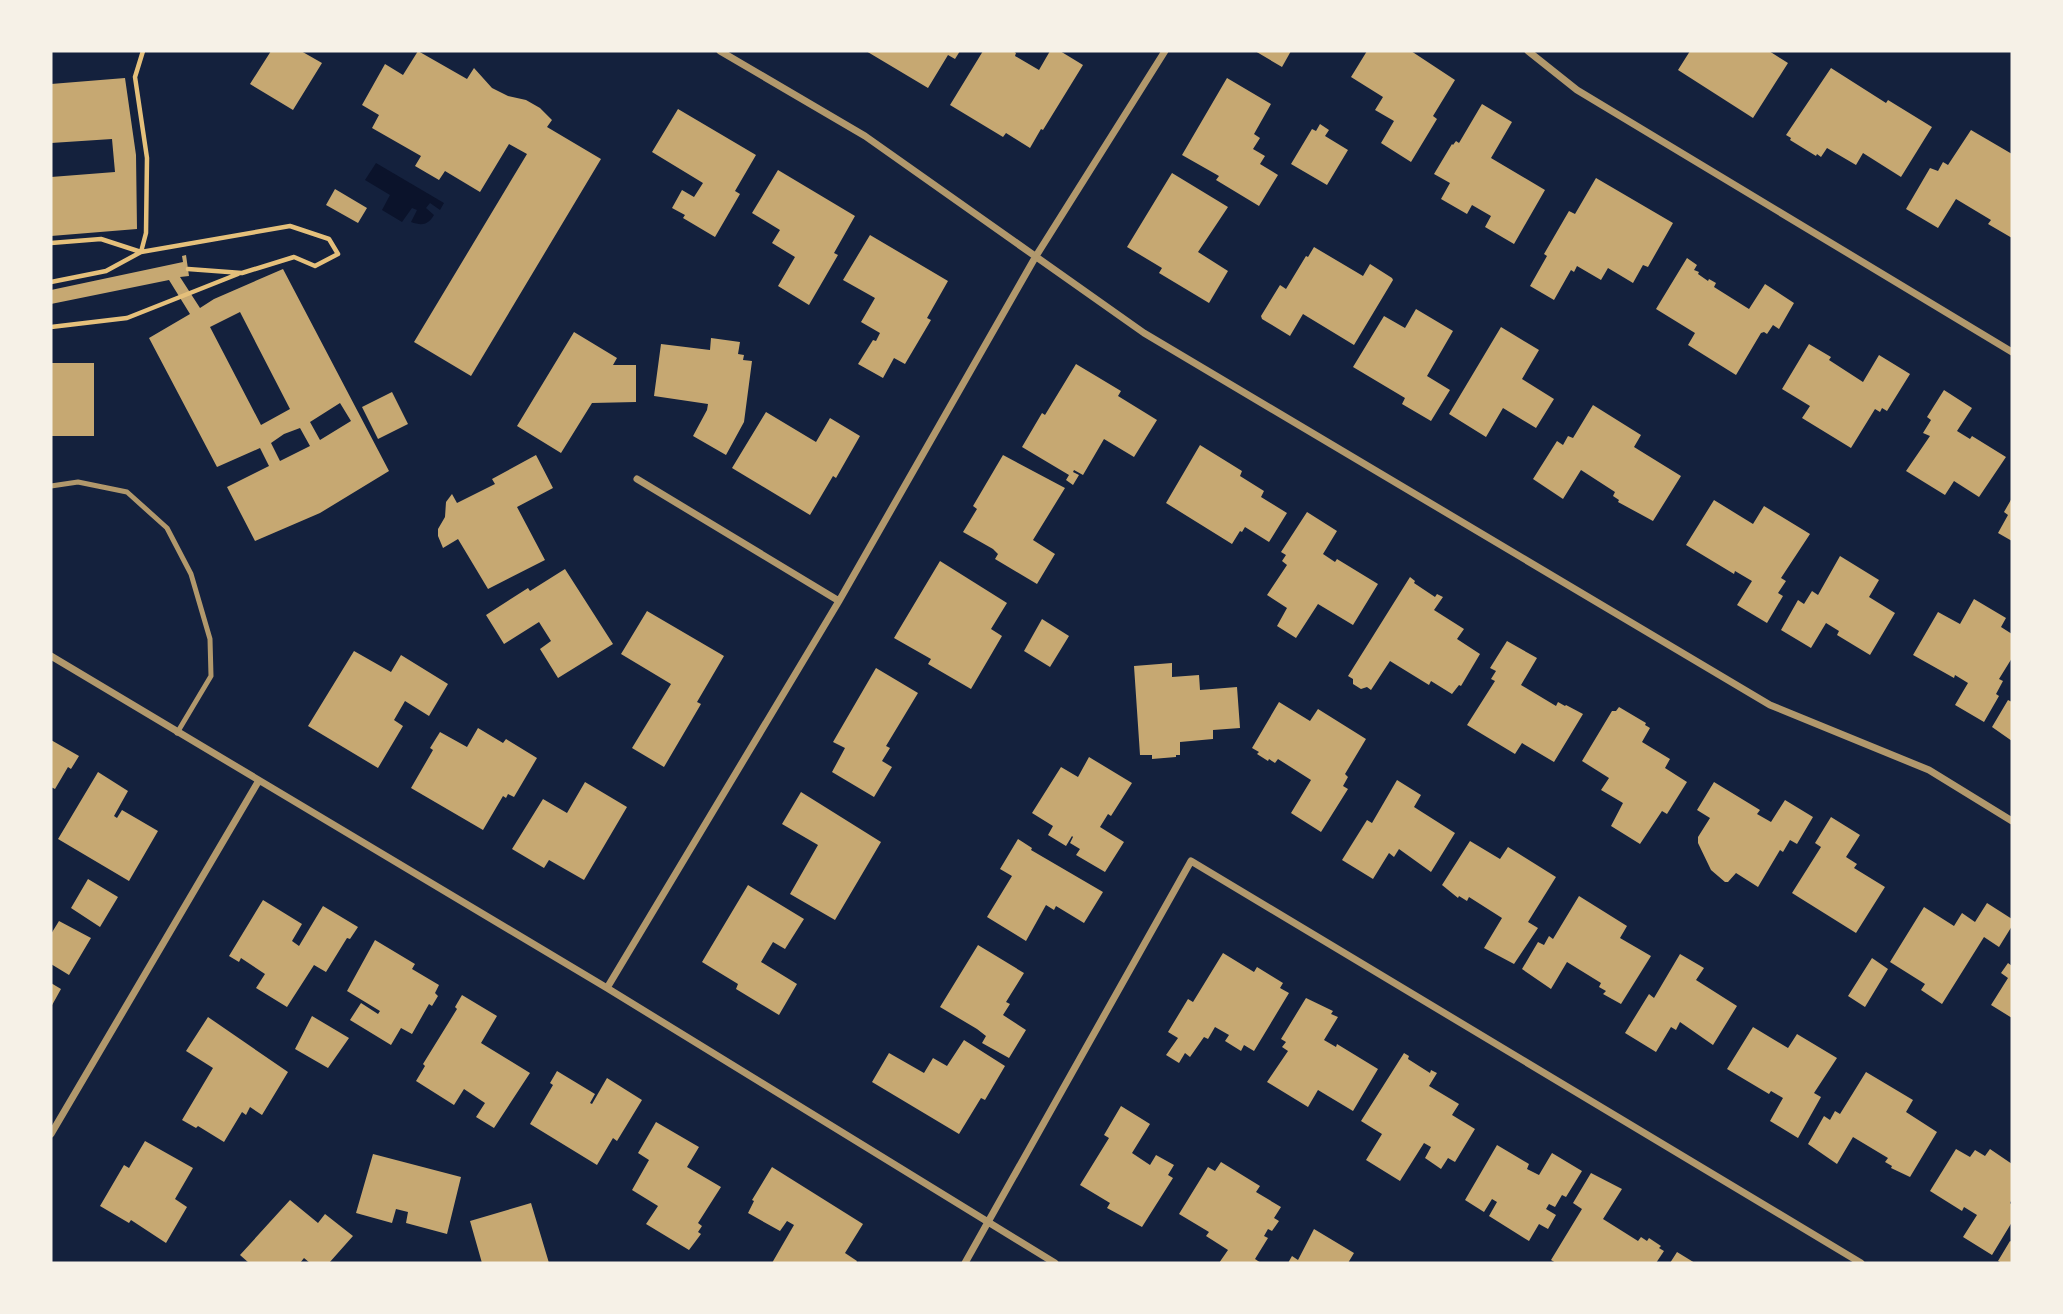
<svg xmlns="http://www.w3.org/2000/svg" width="2063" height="1314" font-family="Poppins,sans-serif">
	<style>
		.water { fill: #0b132b }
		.building { fill: #c6a872; fill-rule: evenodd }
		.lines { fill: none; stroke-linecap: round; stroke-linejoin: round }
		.path { stroke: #e5c07b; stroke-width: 4.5 }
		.service { stroke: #b1986c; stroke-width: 5 }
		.minor { stroke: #b1986c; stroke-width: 7 }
	</style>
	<rect width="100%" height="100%" fill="#14213d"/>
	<!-- water -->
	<path class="water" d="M376,163L444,203L440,210L430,203L426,208L434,215C428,225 422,226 411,222L417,210L412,208L402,222L382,210L390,195L365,180Z"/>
	<!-- building -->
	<path class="building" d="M271,51H301L322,63L293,110L250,84Z
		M418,51L467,79L474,68L492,88L508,96L526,100L540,108L552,120L547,127L601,159L471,376L414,342L527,154L509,144L480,192L445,171L439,180L415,166L421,156L372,128L379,115L362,105L385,64L403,75Z
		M866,51H960L955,59L948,55L928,88Z
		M983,51H1013L1016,53L1015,56L1039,70L1050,51H1060L1083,65L1043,130L1041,129L1030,148L1006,133L1003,137L950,105Z
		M1255,51H1291L1282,67Z
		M1367,51H1411L1455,80L1433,116L1437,119L1411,162L1381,143L1394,121L1375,110L1383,97L1351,77Z
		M1690,51H1769L1788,63L1753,118L1678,70Z
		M1831,68L1886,103L1888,100L1932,127L1901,177L1863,153L1856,165L1827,148L1821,157L1817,154L1816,156L1790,140L1791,138L1786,135Z
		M125,78L136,155L137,229L51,236V177L115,172L112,139L51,143V84Z
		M1227,78L1271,104L1254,134L1260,138L1253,149L1265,156L1260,164L1278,175L1259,206L1216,180L1219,176L1182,155Z
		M1482,104L1512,122L1491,158L1545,190L1514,244L1485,227L1491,216L1472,205L1467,214L1441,199L1450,183L1434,174L1452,144L1453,145L1456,141L1459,143Z
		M678,109L756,155L735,191L740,194L715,237L683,218L685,215L672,208L682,190L694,197L703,183L652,152Z
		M1320,124L1329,130L1325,136L1348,150L1327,185L1291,164L1312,129L1316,131Z
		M1971,130L2012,154V238L1988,224L1991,220L1956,199L1938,228L1906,209L1930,168L1938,171L1943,162L1948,165Z
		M778,170L855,216L834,253L838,255L809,305L778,286L795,257L772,243L780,230L752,213Z
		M1172,173L1228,207L1198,252L1228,271L1209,303L1159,273L1162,268L1127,247Z
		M1596,178L1673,223L1648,267L1643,265L1633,283L1608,268L1601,280L1577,266L1574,272L1571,270L1554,300L1530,286L1547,256L1544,254L1569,211L1575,214Z
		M335,189L367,208L358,223L326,205Z
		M870,235L948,281L927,318L931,320L905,364L894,358L883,378L858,364L873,340L876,341L880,333L861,322L875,298L843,280Z
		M1314,247L1363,276L1370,264L1392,278L1393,280L1354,345L1303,314L1290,336L1262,319L1261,316L1280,285L1286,289L1306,256L1308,257Z
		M186,255L189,276L180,277L200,308L214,299L283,269L389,471L320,513L255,541L227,487L269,466L260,448L217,467L149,338L190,314L169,280L51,304V290L183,262L182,256ZM240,312L290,409L261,425L210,327ZM340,403L351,421L320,440L310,422ZM300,428L310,446L280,461L271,443L284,434Z
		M1687,258L1697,265L1694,270L1699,272L1698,274L1708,281L1709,279L1716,283L1714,287L1749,309L1765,284L1794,303L1779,329L1773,325L1767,334L1764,332L1761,333L1736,375L1688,345L1695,333L1656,309Z
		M1416,309L1453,331L1427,376L1450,390L1431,421L1402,404L1405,398L1353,367L1384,316L1405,328Z
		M1501,327L1539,350L1522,379L1554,399L1536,428L1503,408L1486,437L1449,414Z
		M574,332L617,358L613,365H636V402L592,403L561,453L517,426Z
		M711,338L740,342L738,354L744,355L743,360L752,361L744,422L726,455L693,436L707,410L708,404L654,396L661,344L710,350Z
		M1809,344L1831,357L1829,360L1863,382L1879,355L1910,374L1887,411L1882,408L1880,412L1875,409L1851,448L1802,418L1810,406L1782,389Z
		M51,363H94V436H51Z
		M1076,364L1121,391L1118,396L1157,420L1134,457L1104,439L1083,475L1074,470L1073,472L1079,475L1073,485L1066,480L1069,475L1022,447L1042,413L1045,415Z
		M1944,390L1972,408L1957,431L1970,439L1972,436L2006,457L1979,497L1954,481L1945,495L1906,471L1930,436L1923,433L1931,420L1927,417Z
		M392,392L408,424L378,439L362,407Z
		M1593,405L1641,435L1634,447L1681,476L1653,521L1618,502L1619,500L1613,496L1615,492L1581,470L1563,499L1533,479L1557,441L1563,445L1568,436L1573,438Z
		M766,412L816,442L830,418L860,436L836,478L833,476L810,515L732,468Z
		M1200,445L1242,471L1240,476L1264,491L1261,497L1287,513L1269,542L1245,527L1242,532L1240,531L1232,544L1166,503Z
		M536,455L553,488L517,507L545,560L488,589L458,539L443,548L438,536V529L445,517L446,502L452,494L457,503L495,484L492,479Z
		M1003,455L1065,488L1033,540L1055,554L1037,584L995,559L998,554L993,549L963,532L977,509L973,506Z
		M2012,498V541L1998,533L2008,515L2004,512Z
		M1714,500L1753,524L1764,506L1810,534L1781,578L1786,581L1778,593L1783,596L1767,623L1737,605L1752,581L1735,571L1734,574L1686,545Z
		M1307,512L1337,531L1323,554L1335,562L1337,559L1378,584L1353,625L1318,604L1296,638L1277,626L1287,608L1267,595L1287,565L1282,561L1286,555L1281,552Z
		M1840,556L1879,580L1869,597L1895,613L1870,655L1837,635L1839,631L1826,623L1811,648L1781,630L1798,600L1804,604L1812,591L1818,595Z
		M940,561L1007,603L991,629L1002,636L971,689L928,664L931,659L894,638Z
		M565,569L613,644L558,678L540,649L551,641L539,622L504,644L486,615L528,588L530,591Z
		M1410,577L1415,581L1414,583L1435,597L1437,594L1443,597L1434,610L1464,629L1457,639L1480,654L1461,686L1459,685L1452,694L1431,681L1429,685L1390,661L1371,690L1367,687L1361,689L1353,684V679L1348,676Z
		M1974,599L2006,618L2001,627L2012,634V658L1999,679L2003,681L1996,694L1999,696L1984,722L1955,705L1968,683L1955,675L1954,678L1913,655L1938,612L1960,624Z
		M647,611L724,656L697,702L701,704L664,767L632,748L671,684L621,654Z
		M1042,619L1069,636L1050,667L1024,651Z
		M1507,641L1537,658L1521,685L1556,706L1558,702L1565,706L1566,705L1583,714L1554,762L1522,743L1515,754L1467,725L1495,681L1491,679L1496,671L1490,668Z
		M354,651L391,672L401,655L448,684L429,716L405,701L394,720L403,726L378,768L308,726Z
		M1172,663V677L1199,675L1200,690L1237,687L1240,728L1213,730V739L1180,742V755H1176V757L1152,759V755H1140L1134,666Z
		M876,668L918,693L886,746L890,748L882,761L892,767L874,797L832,772L845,748L833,742Z
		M2008,700L2012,702V741L1992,727Z
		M1279,702L1310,721L1318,709L1366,739L1345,774L1348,777L1343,786L1348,789L1321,832L1291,813L1311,780L1278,759L1275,763L1269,759L1268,761L1257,754L1259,752L1252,748Z
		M1619,707L1646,723L1645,725L1650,728L1642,742L1670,759L1665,768L1687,782L1667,814L1662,811L1640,844L1611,826L1623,803L1601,790L1609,778L1582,761L1612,711H1616Z
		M478,728L503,743L506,739L537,758L514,797L508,794L506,798L503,796L483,830L411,788L433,750L430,748L440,732L467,747Z
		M51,740L79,756L71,769L68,767L55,789L51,787Z
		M1089,757L1132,783L1111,816L1108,814L1100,827L1124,842L1105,872L1076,855L1080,849L1070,843L1073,837L1072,836L1066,846L1048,835L1053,826L1032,813L1061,767L1078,777Z
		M98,772L128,791L114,816L117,818L122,810L158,831L129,881L58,839Z
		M1397,780L1421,795L1414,807L1455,833L1431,872L1399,849L1394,857L1389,853L1373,879L1342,860L1367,820L1372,823Z
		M585,782L627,807L584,880L549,860L544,868L512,849L543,799L567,813Z
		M1714,782L1760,810L1757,814L1771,822L1785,800L1813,817L1797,844L1790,840L1783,852L1780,850L1758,887L1736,873L1728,882H1725L1711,870L1698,843V837L1710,818L1697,810Z
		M801,792L881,842L835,920L790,894L818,845L782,824Z
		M1831,817L1860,835L1846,857L1857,864L1854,868L1885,887L1856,933L1792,893L1821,847L1815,843Z
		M1018,839L1032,848L1031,850L1103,892L1084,923L1056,906L1054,910L1046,905L1026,941L987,917L1012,876L1000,869Z
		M1470,841L1500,859L1508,847L1556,877L1528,922L1538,928L1514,964L1484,948L1502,918L1469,897L1467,901L1459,896L1458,898L1442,885Z
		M88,879L118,897L100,927L71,908Z
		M748,885L804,919L785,949L773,942L761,962L797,984L779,1015L736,989L738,984L702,962Z
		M1579,896L1627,926L1620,938L1651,956L1621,1004L1603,994L1606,991L1599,987L1601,983L1567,962L1551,989L1522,969L1538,942L1544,945L1549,936L1553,939Z
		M263,900L302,924L292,941L299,946L323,906L358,927L350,939L347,938L326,972L314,965L287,1007L256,988L265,974L241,958L239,962L229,956Z
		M1987,903L2012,919V926L1999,947L1984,937L1942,1004L1921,990L1925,984L1890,962L1924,907L1954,926L1962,913L1975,922Z
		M59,921L91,938L69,975L51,964V934Z
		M375,940L415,964L412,969L439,985L435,993L438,996L432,1006L429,1004L412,1034L401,1028L391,1045L350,1020L361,1003L378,1014L380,1011L347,991Z
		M978,945L1024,973L1006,1002L1010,1004L1003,1015L1026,1030L1009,1058L982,1043L986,1036L977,1029L940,1007Z
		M1223,953L1254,972L1257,967L1283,983L1280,988L1289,993L1254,1051L1244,1045L1241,1051L1225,1041L1229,1035L1215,1027L1208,1039L1204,1037L1190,1057L1185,1053L1179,1063L1166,1055L1178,1038L1168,1032L1188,999L1193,1002Z
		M1680,954L1704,968L1696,980L1737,1006L1713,1045L1680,1022L1676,1030L1671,1027L1656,1052L1625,1033L1649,994L1654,998Z
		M1872,958L1888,969L1865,1007L1848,996Z
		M2008,963L2012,966V1018L1991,1005L2008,978L2001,973Z
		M51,983L61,989L51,1007Z
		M462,995L497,1016L481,1043L530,1073L494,1128L476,1117L485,1103L464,1089L454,1105L416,1081L425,1066L423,1064L457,1009L455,1007Z
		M1306,998L1333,1011L1331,1014L1338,1017L1324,1040L1336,1047L1337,1044L1378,1069L1353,1111L1318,1090L1308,1107L1267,1082L1288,1051L1282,1047L1286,1042L1281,1039Z
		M312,1016L349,1038L328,1068L295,1049Z
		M208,1017L288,1072L262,1115L250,1107L246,1115L242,1112L224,1142L198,1126L196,1128L182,1120L213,1068L186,1051Z
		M1753,1027L1788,1048L1797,1034L1837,1058L1814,1093L1821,1097L1798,1138L1770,1121L1783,1098L1771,1091L1769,1094L1727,1069Z
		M964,1040L1005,1066L985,1100L981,1098L959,1134L872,1082L889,1053L924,1073L933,1058L947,1066Z
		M1404,1053L1409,1056L1408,1059L1430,1073L1431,1070L1437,1073L1429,1086L1459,1104L1452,1115L1475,1129L1455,1162L1448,1158L1441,1169L1425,1158L1431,1147L1424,1143L1400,1181L1366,1160L1382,1134L1361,1121Z
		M557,1071L595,1094L590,1103L592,1104L607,1078L642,1100L617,1141L613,1138L597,1165L530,1124L553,1085L550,1083Z
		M1866,1072L1913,1100L1906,1112L1937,1132L1910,1177L1891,1168L1892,1166L1885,1162L1888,1158L1853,1137L1837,1164L1808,1144L1824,1116L1830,1120L1835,1111L1840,1114Z
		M1121,1106L1150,1124L1132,1153L1150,1165L1156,1155L1174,1165L1168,1175L1173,1178L1142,1227L1107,1208L1110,1203L1080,1185L1109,1138L1104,1135Z
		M656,1122L699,1147L687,1167L721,1187L698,1223L702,1226L698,1232L701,1234L689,1250L646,1224L658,1206L632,1190L649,1160L638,1153Z
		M145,1141L193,1168L175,1199L187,1207L166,1243L131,1220L129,1223L100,1206L124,1165L129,1168Z
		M1497,1145L1529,1164L1527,1169L1539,1175L1552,1153L1582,1171L1566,1197L1562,1195L1555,1207L1549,1204L1546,1209L1556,1215L1548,1229L1539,1224L1529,1241L1489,1216L1497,1202L1492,1199L1484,1212L1465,1200Z
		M1956,1149L1970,1157L1975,1150L1985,1156L1990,1149L2012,1164V1199L2010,1203L2012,1205V1222L1992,1255L1963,1237L1977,1215L1964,1207L1962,1211L1930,1191Z
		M373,1154L461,1177L447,1234L406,1223L408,1212L396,1209L392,1223L356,1213Z
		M1221,1162L1260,1186L1256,1192L1281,1207L1274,1218L1279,1221L1272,1231L1268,1229L1264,1236L1268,1238L1255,1259L1261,1263H1219L1228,1250L1206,1236L1209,1232L1179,1214L1208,1167L1215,1171Z
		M772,1167L863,1224L845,1253L857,1261L856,1263H772L794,1225L787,1221L780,1231L748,1213L754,1201L752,1200Z
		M1591,1173L1622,1189L1603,1219L1638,1241L1641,1237L1647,1241L1649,1238L1661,1246L1659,1248L1664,1251L1656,1263H1556L1551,1260L1582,1209L1573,1203Z
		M290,1200L318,1223L325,1214L353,1236L329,1263H310L304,1258L300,1263H249L240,1255Z
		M531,1203L549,1263H482L470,1221Z
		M1314,1229L1354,1253L1348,1263H1288L1292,1256L1298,1260Z
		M2010,1241L2012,1242V1263H2002L1998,1261Z
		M1677,1252L1695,1263H1670Z"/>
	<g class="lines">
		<!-- path -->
		<path class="path" d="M51,243L101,239L141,252L146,233L147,158L135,77L143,51
			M51,282L106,271L141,252L290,226L329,239L338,254L315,266L294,257L242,273L188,269
			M51,327L127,318L238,274"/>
		<!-- service -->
		<path class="service" d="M51,486L78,482L127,492L167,528L191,574L210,639L211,676L177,733"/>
		<!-- minor -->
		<path class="minor" d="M720,51L865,136L1144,333L1770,705L1929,770L2012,821
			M1528,51L1577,90L2012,352
			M637,479L839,601
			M51,656L607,988L1055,1263
			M607,988L839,601L1036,256L1165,51
			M51,1134L258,782
			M965,1263L1191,861L1861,1263"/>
	</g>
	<!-- border -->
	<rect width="2063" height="1314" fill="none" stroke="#f6f1e7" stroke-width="105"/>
</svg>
